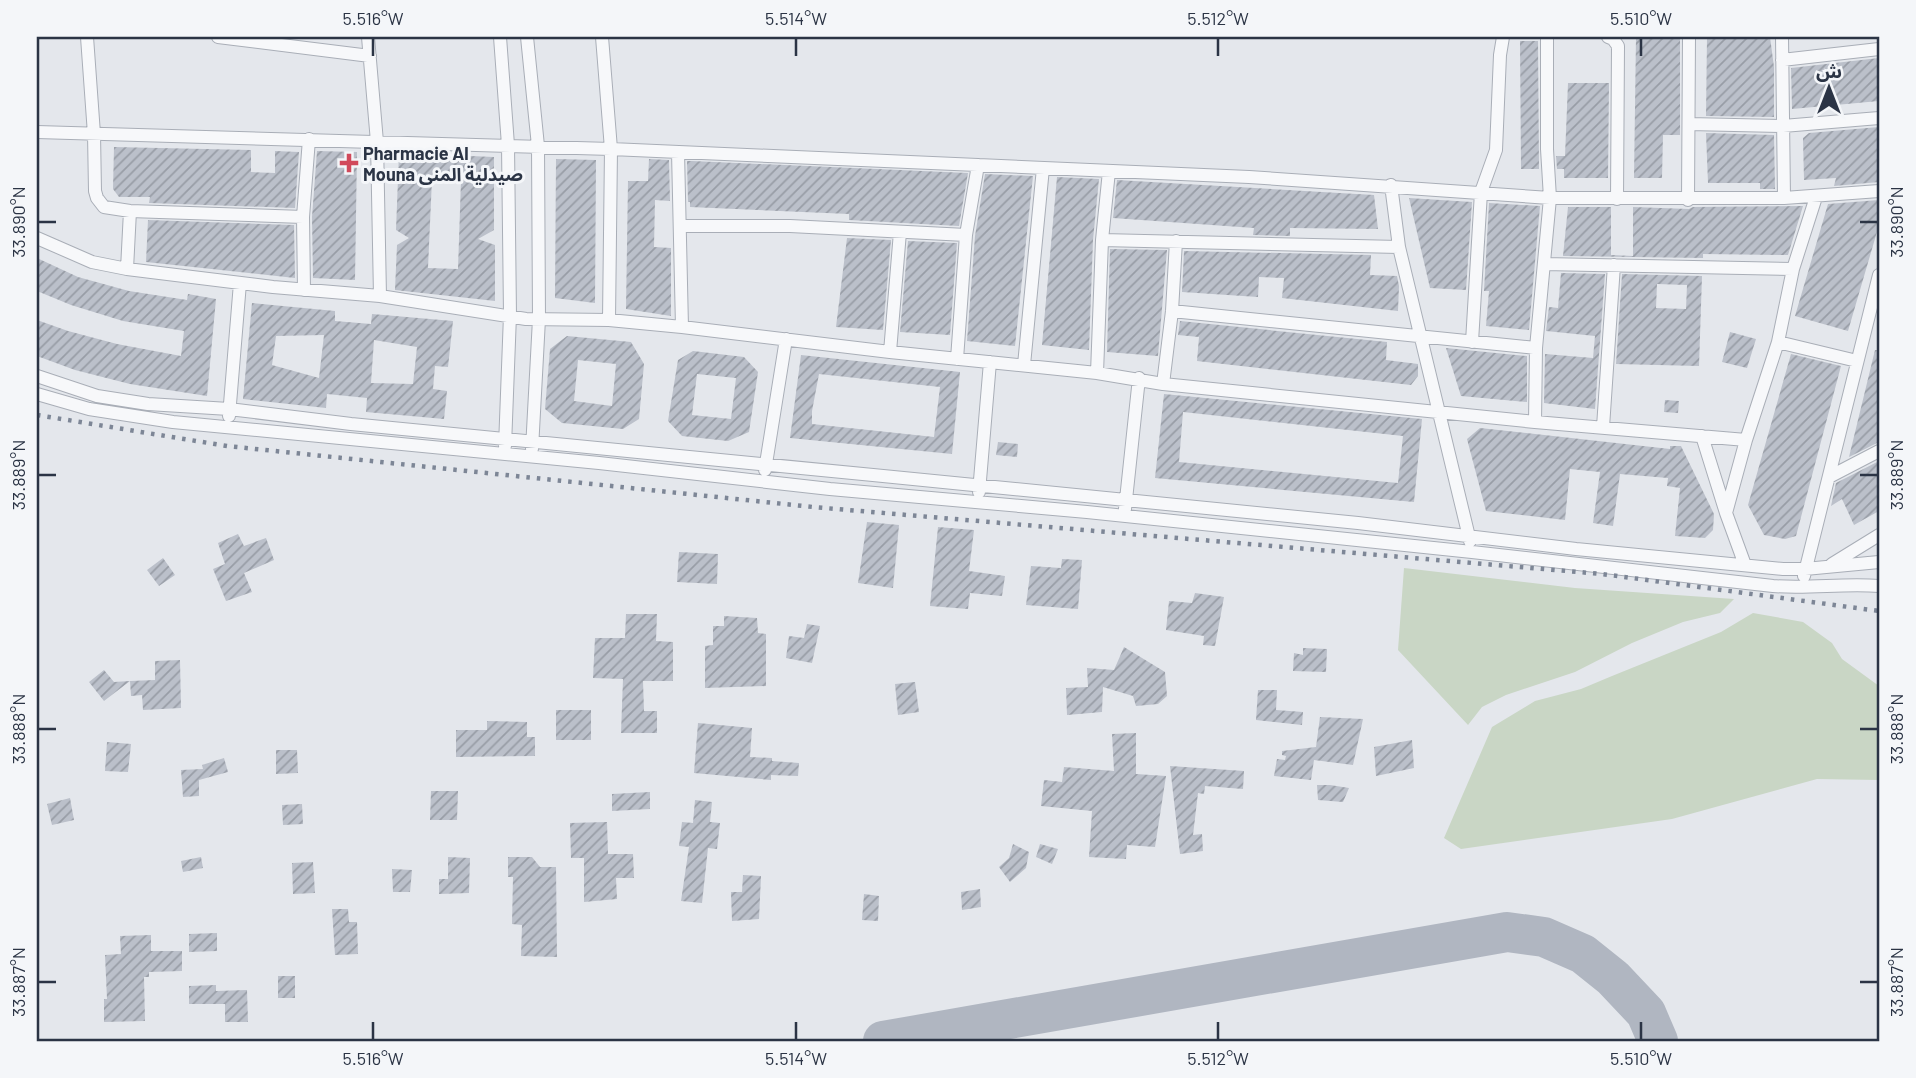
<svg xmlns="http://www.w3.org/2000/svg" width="1916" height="1078" font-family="Barlow,'Noto Sans Arabic',sans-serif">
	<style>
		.grass { fill: #c9d6c5 }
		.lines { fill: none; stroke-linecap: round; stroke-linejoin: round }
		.taxiway { stroke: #b0b6c1; stroke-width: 40 }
		.building { fill: url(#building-hatch); fill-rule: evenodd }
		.street-casing { stroke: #a9aeb7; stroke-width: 14 }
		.street { stroke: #f7f8fa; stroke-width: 12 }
		.rail { stroke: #7d8696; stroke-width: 4.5; stroke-dasharray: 3.5 7; stroke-linecap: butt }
		.ticks { fill: none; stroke: #2b3445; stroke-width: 2.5 }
		.poi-dot { fill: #d1495b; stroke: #f4f6f9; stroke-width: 2.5 }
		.labels { text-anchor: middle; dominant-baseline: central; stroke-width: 6; stroke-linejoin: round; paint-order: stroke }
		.poi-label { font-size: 18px; font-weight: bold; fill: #2b3445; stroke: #f4f6f9; text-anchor: start }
		.neatline { fill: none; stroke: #2b3445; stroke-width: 2.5 }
		.ticks-label { font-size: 18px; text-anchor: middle; fill: #2b3445 }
	</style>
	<defs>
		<pattern id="building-hatch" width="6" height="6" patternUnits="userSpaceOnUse" patternTransform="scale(1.75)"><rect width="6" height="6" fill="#bbc0ca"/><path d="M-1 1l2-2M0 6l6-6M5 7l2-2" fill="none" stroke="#989da6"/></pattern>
	</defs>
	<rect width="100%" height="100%" fill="#e4e7ec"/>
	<!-- grass -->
	<path class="grass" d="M1404,568L1575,588L1734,599L1720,613L1683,622L1632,643L1575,672L1506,695L1482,707L1468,725L1398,650Z
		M1753,613L1803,622L1832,643L1842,659L1879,686V780L1817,779L1672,819L1461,849L1444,838L1492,727L1535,701L1581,689L1612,676L1721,632Z"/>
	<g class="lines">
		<!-- taxiway -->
		<path class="taxiway" d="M883,1041L1507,932L1544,937L1583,954L1613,978L1646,1013L1658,1041"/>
	</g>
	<!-- building -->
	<path class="building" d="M1636,37H1680V135H1663L1662,178H1634Z
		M1707,37H1770L1774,67V117L1706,116Z
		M1520,41H1538L1539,169H1521Z
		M1879,58V101L1792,109L1791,68Z
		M1568,83H1609L1608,178H1564V169H1557L1556,156H1565Z
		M1879,127V182L1834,186L1836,178L1804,180L1803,138L1809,133Z
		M1706,133L1774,135L1775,189H1760V183H1708Z
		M114,147L251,150V172L275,173V151L299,152L295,208L149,203L150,197H119L113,189Z
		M317,151L357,152L355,280L313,278L312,217Z
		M399,153L494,157V230L478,239L495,245V301L395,290L397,245L409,238L396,230ZM432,179L461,180L458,269L428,268Z
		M556,159L596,160L595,303L555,298Z
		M649,159L669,160L670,201L655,200L654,247L671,248V316L626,309L628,181H648Z
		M687,161H692L968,173L959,226L849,220V214L690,207V202H688Z
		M985,174L1033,176L1015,346L967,341L975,236Z
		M1057,177L1099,179L1093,240L1089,350L1042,345Z
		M1117,180L1374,195L1378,229L1290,228V236L1253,235L1254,228L1113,218Z
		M1409,198L1472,202L1466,290L1430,288Z
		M1879,200V225L1848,331L1795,316L1828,204Z
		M1489,203L1540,206L1529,330L1486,326L1489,291H1484Z
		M1803,206L1788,255L1703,254V258L1563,256L1568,207H1611V255L1633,256V207L1689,209L1693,207Z
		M148,220L294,225L295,278L146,262Z
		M847,238L891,240L883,330L836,327Z
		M908,241L957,243L950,335L900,332Z
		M1110,249L1167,250L1158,356L1107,352Z
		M1184,251L1371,255L1370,275L1397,276L1399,286L1398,311L1282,298L1284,278L1259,277L1258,297L1182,292Z
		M37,258L78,277L129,291L187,300L188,294L216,299L207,396L130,384L75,370L37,356V320L68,331L117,344L181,356L184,331L123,321L71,305L37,291Z
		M1561,273L1605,274L1595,409L1544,403L1545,354L1593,358L1595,336L1546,331L1549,307L1558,308Z
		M1622,274L1702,276L1699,366L1616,364ZM1657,284L1687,285L1686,309L1656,308Z
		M252,303L335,311V321L371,324L372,314L453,321L448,367L435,366L433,389L447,391L444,419L366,412L367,398L327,394L326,408L243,399ZM324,335L319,378L272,365L276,336ZM374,340L417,347L413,384L371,383Z
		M1180,321L1387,342L1386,360L1418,364V376L1411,385L1197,361L1199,337L1178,335Z
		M1730,332L1756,339L1747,368L1722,362Z
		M567,336L631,342L644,364L639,419L623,429L562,423L545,409L550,349ZM578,360L616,364L612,406L574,401Z
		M1446,348L1527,356V402L1461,396Z
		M1875,350H1879V442L1849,457Z
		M693,351L744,357L758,372L749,432L728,441L682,436L668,421L678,360ZM697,374L736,378L731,419L692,415Z
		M1791,354L1841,366L1796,536L1785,539L1764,535L1748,505Z
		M801,355L960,372L952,454L790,438ZM819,374L940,387L934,437L812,424V411Z
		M1164,394L1422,419L1414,502L1155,478ZM1183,412L1403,436L1398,483L1179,462Z
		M1665,400L1679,401L1678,413L1664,412Z
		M1480,428L1670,449V446H1681L1714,514L1713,530L1705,538L1675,536L1680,488L1667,486L1668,478L1620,474L1613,526L1593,523L1600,472L1570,469L1565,520L1486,511L1467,439Z
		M998,442L1018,444L1017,457L996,455Z
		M1879,461V511L1854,525L1842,499L1831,506L1836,483Z
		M867,522L899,525L893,588L858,583Z
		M938,527L974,530L969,571L1005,576L1002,596L970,593L968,609L930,606Z
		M238,534L244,546L266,538L274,560L244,573L252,592L226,601L213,569L225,564L218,543Z
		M679,552L718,554L717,584L677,582Z
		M163,558L175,575L159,586L147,570Z
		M1062,559L1082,560L1078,609L1026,605L1031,566L1061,568Z
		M1195,593L1224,597L1215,646L1203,645L1204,636L1166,630L1169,601L1192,603Z
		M626,614H657L656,641L673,642V681H643L644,711H657V733H621L623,679L593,678L595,638H625Z
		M724,616L757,618L758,633L766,634V686L705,688V646L713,645V626H724Z
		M807,624L820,626L812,663L786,658L789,636L804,638Z
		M1124,647L1165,672L1167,696L1158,704L1136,706L1133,696L1103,687L1102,712L1067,715L1066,688L1088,687L1087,668L1114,670Z
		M1303,648L1327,649L1326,672L1293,671L1294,653L1303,655Z
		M180,660L181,708L143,710L142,695L131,696L130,681L155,680V661Z
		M104,670L114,682L130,681L104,701L89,682Z
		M915,682L919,712L898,715L895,684Z
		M1258,690H1277L1276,710L1303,712L1302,725L1256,720Z
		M556,710H591V740H556Z
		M1320,717L1363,719L1353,765L1314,760L1311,780L1274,776L1277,759L1285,760L1286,756L1282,755V751L1316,747Z
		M487,721L527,722V737H535V756L456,757V730H487Z
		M698,723L752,728L750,757L772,758V761L799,763L798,776L771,775V780L694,773Z
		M1136,733V774L1166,776L1155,847L1127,845L1126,859L1089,857L1092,811L1041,806L1044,780L1062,782L1064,767L1114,771L1112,734Z
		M1412,740L1414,768L1376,776L1374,747Z
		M107,742L131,744L128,772L105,771Z
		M276,750H297L298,773L276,774Z
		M224,758L228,772L199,780V796L183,797L181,770L203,769L202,765Z
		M1170,766L1244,771L1243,789L1205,786L1204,794L1198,793L1193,835L1202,834L1203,851L1180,854Z
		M1317,785H1330L1349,788L1343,802L1318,800Z
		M431,791H458L457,820H430Z
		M650,792V809L612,811V794Z
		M70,798L74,820L52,825L47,804Z
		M695,800L712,802L710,822L720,823L717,849L708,848L702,903L681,901L689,847L679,846L682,822L693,823Z
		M302,804L303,824L283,825L282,805Z
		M607,822L608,854H633L634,878H616L617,899L584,902V858H571L570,823Z
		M1013,844L1029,852L1026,868L1010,882L999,867L1009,858Z
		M1040,844L1058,849L1052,864L1036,857Z
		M201,857L203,868L183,872L181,861Z
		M448,857L470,858L469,893L439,894V879H448Z
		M508,857H532L540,867H556L557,957L521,956L522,925L512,924L513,877H508Z
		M313,862L315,893L293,894L292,863Z
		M392,869L412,870L410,892H393Z
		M743,875L761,876L759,919L732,921L731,892H742Z
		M980,889L981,907L962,910L961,892Z
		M864,894L879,896L878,921L862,920Z
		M332,909H348L349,922H357L358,954L335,955Z
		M217,933V951L189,952V934Z
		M151,935V951H182V971L149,972V977H144L145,1021L104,1022V999H107L105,955L121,954L120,936Z
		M278,976H295V998H278Z
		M216,985V991L247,990L248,1022H225V1004H189V986Z"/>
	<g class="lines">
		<defs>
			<path id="street" d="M87,37L94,134L95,191L97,198L104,207L130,211L303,217
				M218,37L370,56
				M368,37L377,142L380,296
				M500,37L508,145L510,315L505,446
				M527,37L538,146L539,319L532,449
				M602,37L611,149L609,320
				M1608,37L1613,39L1618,46L1617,199
				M1782,37L1784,198
				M1782,60L1879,49
				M1689,124L1783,126L1879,118
				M37,132L611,149L1249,177L1550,198H1784L1879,191
				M678,152L682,327
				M1391,185L1399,247L1470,541
				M1688,200L1689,37
				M680,226H790L966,235
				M37,238L92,262L127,269L273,287L380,296L526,319L609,320L682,327L890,352L1097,373L1163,384L1535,422L1746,440
				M1102,240L1399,247
				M1544,264L1793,269
				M127,269L130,211
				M304,290L303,217L309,139
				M1172,311L1536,348
				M1472,342L1481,192L1496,150L1500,55L1503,37
				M1778,342L1857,361
				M890,352L900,232
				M957,359L966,235L978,165
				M1024,365L1043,168
				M1097,373L1102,240L1109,171
				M37,376L97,396L148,404L229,409L351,424L873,475L1358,523L1576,549L1783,569H1805L1879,562
				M1163,384L1172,311L1176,241
				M37,394L89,409L173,422L599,463L830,489L1087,512L1472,552L1773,586C1809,589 1844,583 1879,586
				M229,416L240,283
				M1535,422L1536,348L1550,198L1547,149V37
				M1603,427L1614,265
				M1702,436L1726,513
				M765,470L786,339
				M1829,477L1879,451
				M979,492L990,362
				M1125,509L1139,378
				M1832,564L1879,535
				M1745,565L1726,513L1746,440L1778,342L1793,269L1816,197
				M1804,576L1879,275"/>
		</defs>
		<!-- street casing -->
		<use href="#street" class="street-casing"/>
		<!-- street -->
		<use href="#street" class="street"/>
		<!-- rail -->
		<path class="rail" d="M37,415L227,446L813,507L1602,574L1879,611"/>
	</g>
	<!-- ticks -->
	<path class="ticks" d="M373,38V56M796,38V56M1218,38V56M1641,38V56M38,222H56M1860,222H1878M38,475H56M1860,475H1878M38,729H56M1860,729H1878M38,982H56M1860,982H1878M373,1022V1040M796,1022V1040M1218,1022V1040M1641,1022V1040"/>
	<!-- markers -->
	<path class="poi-dot" d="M345.5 152.5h7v7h7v7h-7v7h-7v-7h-7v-7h7z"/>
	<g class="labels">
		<!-- poi labels -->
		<g class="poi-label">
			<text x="363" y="153">Pharmacie Al<tspan x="363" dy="21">Mouna صيدلية المنى</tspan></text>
		</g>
	</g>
	<!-- border -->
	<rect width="1916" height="1078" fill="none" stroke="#f4f6f9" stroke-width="77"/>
	<!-- north arrow -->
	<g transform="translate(1829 88)" stroke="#f4f6f9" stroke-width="5" paint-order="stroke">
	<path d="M0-5L12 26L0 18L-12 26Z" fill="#2b3445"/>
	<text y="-10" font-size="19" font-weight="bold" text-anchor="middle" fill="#2b3445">ش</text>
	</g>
	<rect x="38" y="38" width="1840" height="1002" class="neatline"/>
	<g class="ticks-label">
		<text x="373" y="25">5.516°W</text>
		<text x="796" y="25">5.514°W</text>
		<text x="1218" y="25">5.512°W</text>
		<text x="1641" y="25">5.510°W</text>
		<text transform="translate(19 222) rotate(-90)" y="6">33.890°N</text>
		<text transform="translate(1897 222) rotate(-90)" y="6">33.890°N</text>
		<text transform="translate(19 475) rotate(-90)" y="6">33.889°N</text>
		<text transform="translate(1897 475) rotate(-90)" y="6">33.889°N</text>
		<text transform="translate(19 729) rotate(-90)" y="6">33.888°N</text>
		<text transform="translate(1897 729) rotate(-90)" y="6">33.888°N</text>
		<text transform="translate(19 982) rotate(-90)" y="6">33.887°N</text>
		<text transform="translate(1897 982) rotate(-90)" y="6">33.887°N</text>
		<text x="373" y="1065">5.516°W</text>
		<text x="796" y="1065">5.514°W</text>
		<text x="1218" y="1065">5.512°W</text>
		<text x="1641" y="1065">5.510°W</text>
	</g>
</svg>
